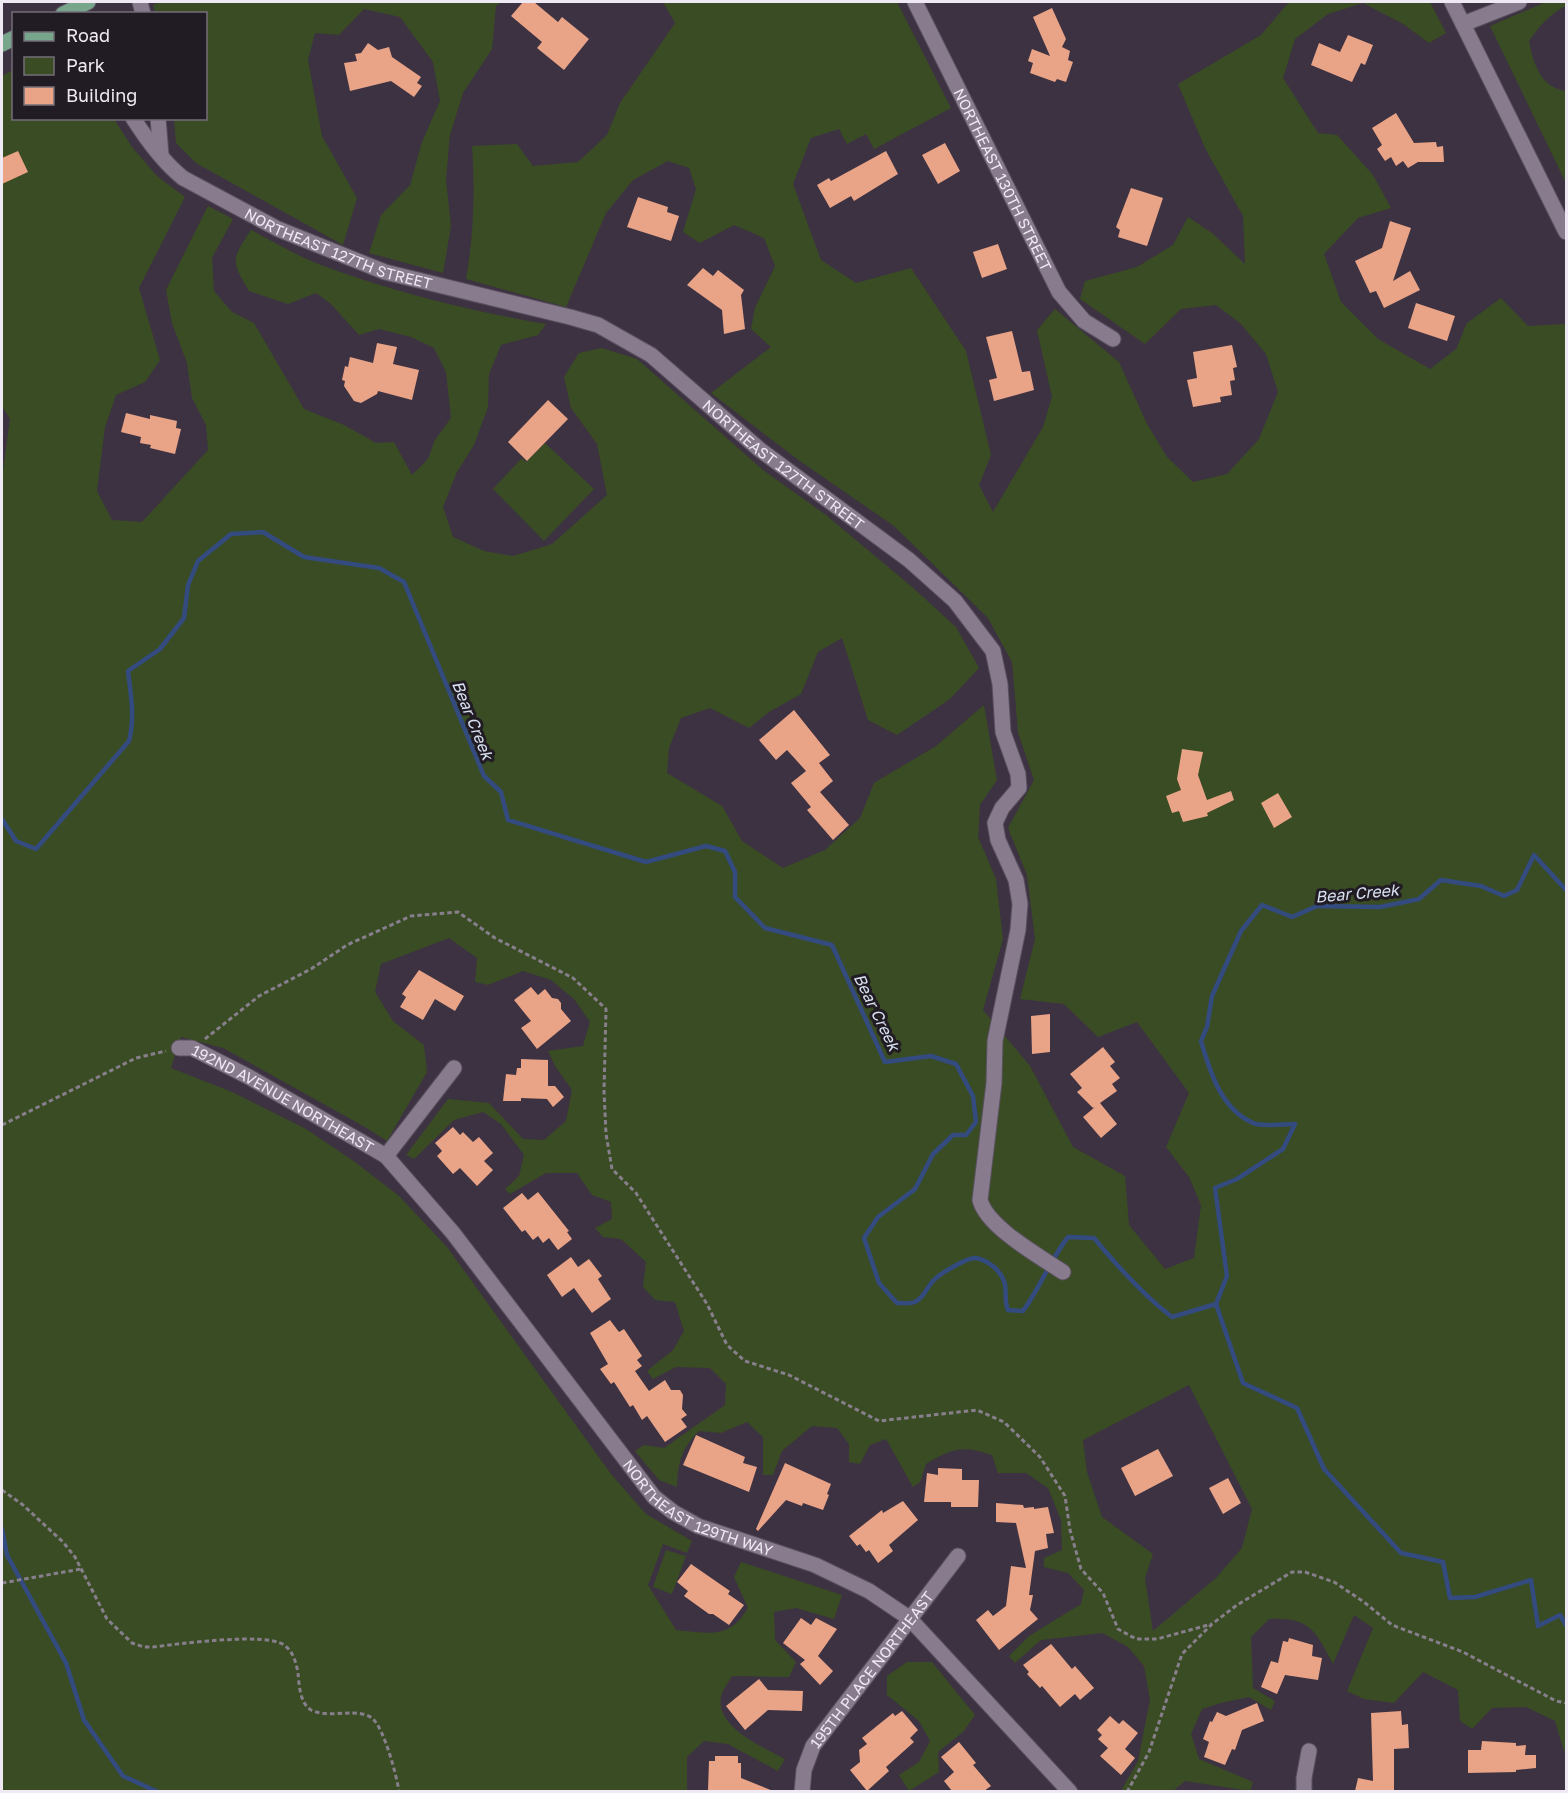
<svg xmlns="http://www.w3.org/2000/svg" width="1568" height="1793" font-family="'Golos Text',sans-serif">
	<style>
		.green { fill: #3a4c23; fill-rule: evenodd }
		.lines { fill: none; stroke-linecap: round; stroke-linejoin: round }
		.stream { stroke: #344b80; stroke-width: 4.5 }
		.building { fill: #e9a387 }
		.minor-casing { stroke: #59505e; stroke-width: 17 }
		.major-casing { stroke: #59505e; stroke-width: 17 }
		.path { stroke: #887f8c; stroke-width: 3; stroke-dasharray: 4.5 3; stroke-linecap: butt }
		.minor { stroke: #877b8d; stroke-width: 15 }
		.major { stroke: #78a68c; stroke-width: 15 }
		.labels { text-anchor: middle; dominant-baseline: central; stroke-width: 6; stroke-linejoin: round; paint-order: stroke }
		.street-label { font-size: 15px; fill: #efe9f3; stroke: #211c24 }
		.water-label { font-size: 16px; font-style: italic; fill: #d7e0f0; stroke: #211c24 }
	</style>
	<rect width="100%" height="100%" fill="#3d3242"/>
	<!-- green -->
	<path class="green" d="M161,2H501L496,6L492,49L463,93L450,135L446,180L451,226L443,273L369,253L381,215L410,185L422,142L440,101L433,62L400,17L364,9L339,35L315,33L308,60L322,136L357,198L343,245L196,163L176,143L174,119L206,118V14L155,13L153,5Z
		M663,2H897L951,108L874,149L866,134L847,144L839,129L811,138L793,184L821,260L856,283L911,268L966,351L991,455L979,485L993,512L1043,427L1052,397L1037,330L1055,309L1119,362L1147,424L1167,457L1193,482L1227,474L1259,439L1278,392L1266,354L1240,323L1216,305L1181,309L1145,344L1080,299L1085,281L1137,267L1173,245L1188,217L1212,233L1245,264L1243,216L1205,148L1178,84L1261,35L1289,2H1430L1446,33L1429,43L1403,24L1363,3L1328,14L1295,39L1283,78L1318,133L1337,135L1373,175L1391,208L1358,218L1324,254L1341,302L1378,339L1430,369L1456,349L1467,323L1501,298L1528,326L1566,324V1751H1564L1555,1721L1526,1707L1492,1708L1472,1729L1460,1721L1458,1690L1423,1672L1394,1703L1364,1699L1347,1691L1373,1628L1354,1615L1333,1664C1315,1631 1311,1617 1269,1619L1251,1637L1253,1688L1275,1701L1271,1710L1249,1697L1221,1703L1202,1709L1191,1734L1199,1759L1253,1782L1250,1791L1185,1781L1173,1791H1121L1138,1761L1150,1700L1144,1666L1128,1647L1102,1633L1041,1640L1015,1663L1009,1656L1029,1636L1081,1604L1084,1590L1068,1573L1044,1567V1558L1062,1550L1061,1520L1048,1488L1026,1473H998L992,1455C962,1445 953,1448 926,1464L920,1482L913,1487L886,1439L870,1445L860,1464L849,1462V1444L837,1428L812,1426L782,1451L773,1475H763V1437L747,1422L721,1433L699,1431C681,1449 678,1462 677,1487L659,1480L635,1451L644,1445L664,1448L725,1405L726,1384L710,1368L676,1367L653,1379L647,1371L673,1350L684,1331L675,1302L655,1300L643,1287L646,1262L621,1239L603,1237L595,1228L612,1219L611,1202L592,1195L577,1173H546L510,1194L505,1189L519,1176L524,1155L501,1124L483,1112L454,1120L414,1159L406,1155L448,1099L489,1103L523,1139L544,1140L566,1121L572,1090L555,1066L548,1051L583,1046L590,1022L574,999L551,980L523,971L488,985L475,982L477,958L449,938L381,964L375,992L393,1021L424,1045L427,1072L387,1141L365,1127L223,1048L181,1037L171,1068L232,1092L306,1129L355,1162L399,1196L447,1247L611,1474L646,1514L692,1541L687,1553L663,1544L648,1585L676,1630C709,1633 729,1640 748,1608L734,1577L741,1562L842,1595L834,1619L796,1608L774,1612L775,1640L796,1662L789,1677L732,1676C729,1682 722,1690 721,1697C715,1727 764,1748 785,1759L778,1771L728,1744L704,1741L687,1757V1792L2,1791V478L10,419L2,406V76L13,70L14,118L114,119L132,147L157,176L185,197L139,288L160,360L145,382L116,395L105,427L97,491L112,520L142,522L208,450L206,425L192,398L187,363L172,323L166,290L208,206L233,219L212,258L214,291L232,312L254,323L304,409L344,425L376,443L394,442L412,475L428,459L435,440L451,418L446,372L434,348L411,337L379,329L359,335L331,304L316,293L288,304L249,291C231,261 231,260 251,230C274,242 297,256 321,265C393,292 470,311 546,324L538,335L501,345L489,374L488,407L474,445L457,472L443,507L453,537L484,551L513,556L552,544L607,495L597,444L571,408L564,377L579,353L602,348L637,359L763,470L826,515L911,586L956,627L979,668L950,699L897,735L868,720L842,638L818,652L801,694L769,712L749,728L710,708L681,718L669,748L667,773L722,806L742,841L783,868L825,850L860,818L874,783L936,746L984,705L997,780L980,805L978,837L996,879L1003,939L983,1010L1030,1066L1073,1147L1125,1176L1129,1225L1165,1269L1194,1258L1201,1205L1189,1177L1166,1147L1189,1093L1137,1022L1098,1037L1064,1004L1020,999L1035,939L1027,875L1008,828L1034,780L1018,732L1012,662L988,618L894,526L797,459L711,393L771,347L751,329L755,308L775,266L764,238L734,225L700,243L683,232L696,189L689,168L668,161L633,180L606,213L566,307L466,279C474,233 475,193 472,146L517,144L533,166L578,162L607,135L620,103L675,23ZM1189,1385L1252,1509L1242,1548L1216,1578L1153,1631L1145,1578L1153,1554L1102,1517L1087,1472L1083,1440Z
		M1546,2H1566V6C1550,13 1539,27 1529,41C1533,62 1540,88 1566,91V183L1490,26Z
		M545,443L594,489L544,541L493,489L522,458L526,462Z
		M666,1550L686,1556L672,1594L653,1587Z
		M907,1662H932L975,1715L963,1732L938,1752L939,1772L909,1791L899,1775L919,1762L930,1741L919,1721L887,1695V1676Z"/>
	<g class="lines">
		<!-- stream -->
		<path class="stream" d="M2,819L16,841L36,849L129,741C135,718 131,695 128,671L160,649L184,618L188,585L198,561L231,534L263,532L304,557L379,568L404,582L484,776L501,792L508,820L646,862L706,846L725,851L735,872V897L765,928L832,945L885,1062L931,1056L956,1064L973,1096L976,1122L966,1135H953L933,1154L915,1189L878,1217L864,1238L879,1283L897,1303C903,1303 910,1304 915,1302C925,1297 926,1288 933,1281C939,1274 965,1259 974,1258C982,1258 993,1265 998,1271C1011,1286 1002,1296 1008,1310L1023,1311C1040,1288 1050,1260 1068,1237L1094,1238C1118,1267 1143,1295 1172,1317L1216,1304L1227,1276L1215,1188L1237,1179L1283,1149L1295,1124C1285,1124 1261,1127 1253,1123C1221,1109 1210,1072 1201,1041L1207,1027L1212,996L1241,931L1262,905L1292,917L1317,906L1380,907L1419,899L1441,880L1481,886L1504,896L1517,890L1534,855L1566,890
			M1216,1304L1243,1383L1297,1408L1324,1469L1401,1553L1443,1562L1450,1598L1475,1597L1531,1580L1538,1626L1560,1615L1566,1625
			M2,1529L7,1555L66,1663L84,1720L123,1776L158,1792"/>
	</g>
	<!-- building -->
	<path class="building" d="M523,2H534L558,22L562,17L589,39L564,70L537,48L542,42L511,16Z
		M1052,8L1066,39L1062,47L1070,51L1068,60L1073,62L1066,82L1057,79L1055,82L1030,73L1033,63L1028,61L1032,49L1050,56L1033,17Z
		M1348,35L1373,45L1365,65L1361,63L1352,82L1311,65L1319,43L1340,52Z
		M368,43L378,50L389,47L392,57L421,77L417,83L422,86L414,97L391,81L350,91L344,63L357,61L355,54L361,53Z
		M1396,113L1414,143L1436,142L1437,147L1443,146L1444,162H1418L1408,168L1403,161L1396,166L1391,157L1385,161L1377,149L1382,145L1372,128Z
		M945,143L960,171L938,184L922,155Z
		M18,151L28,172L2,184V158Z
		M886,151L898,174L854,201L851,196L830,208L817,185L829,178L831,181Z
		M1131,188L1163,198L1147,246L1118,237L1120,230L1116,227Z
		M638,197L668,207L667,212L679,216L671,241L627,227Z
		M1390,221L1411,228L1393,281L1410,271L1420,290L1384,308L1376,291L1370,293L1355,261L1382,248Z
		M998,244L1007,269L982,278L973,252Z
		M703,268L713,276L718,270L744,290L741,295L745,329L724,334L722,310L687,285Z
		M1416,303L1455,316L1447,341L1408,328Z
		M1012,331L1022,372L1030,371L1034,390L994,401L989,380L997,378L986,337Z
		M377,343L397,347L393,364L419,370L412,400L378,391L377,394L361,403L354,401L344,386L345,381L342,380L345,366L348,367L350,357L373,363Z
		M1232,345L1237,367L1233,368L1235,380L1230,381L1232,395L1220,397L1221,402L1193,407L1187,380L1197,378L1193,352Z
		M548,400L568,419L527,461L508,442Z
		M126,413L150,419V415L177,421L176,428L181,429L175,454L150,448L151,445L140,443L141,437L121,432Z
		M794,710L830,755L819,763L833,781L820,792L849,825L833,840L807,810L811,807L791,783L806,771L787,750L776,760L759,740Z
		M1182,749L1203,752L1198,775L1207,800L1231,791L1234,800L1207,813L1208,816L1183,822L1179,811L1172,813L1166,796L1181,790L1177,779Z
		M1278,793L1292,817L1274,828L1261,803Z
		M419,970L464,996L455,1011L435,999L423,1020L400,1007L406,997L402,994Z
		M531,987L538,995L545,989L552,998L558,999L561,1003V1009L571,1021L537,1049L521,1028L531,1021L514,1000Z
		M1050,1014V1052L1032,1054L1031,1016Z
		M1103,1047L1115,1062L1110,1066L1120,1078L1112,1084L1117,1091L1100,1103L1117,1124L1101,1138L1083,1117L1095,1107L1093,1108L1077,1092L1082,1088L1070,1074Z
		M521,1059L548,1060V1086H555L564,1097L553,1107L547,1099L521,1098V1101H503L506,1074L516,1075L517,1068H521Z
		M453,1127L460,1135L463,1132L473,1142L479,1137L493,1153L484,1161L493,1170L477,1186L460,1168L453,1174L437,1156L442,1151L435,1143Z
		M538,1192L569,1231L567,1232L572,1239L558,1250L549,1238L543,1243L538,1236L533,1240L525,1230L522,1232L503,1208L522,1193L528,1200Z
		M571,1257L578,1267L589,1259L602,1276L598,1279L611,1299L592,1313L574,1288L562,1297L547,1275Z
		M610,1320L619,1332L624,1329L642,1356L637,1360L642,1366L635,1371L649,1391L665,1380L671,1390H680L683,1395L682,1409L687,1415L681,1419L687,1427L665,1442L647,1416L642,1420L633,1405L630,1407L614,1382L611,1384L600,1369L608,1364L590,1333Z
		M696,1435L745,1457L743,1463L757,1467L749,1492L683,1465Z
		M1158,1449L1173,1476L1135,1496L1121,1468Z
		M785,1463L831,1484L827,1494L829,1495L823,1510L803,1503L802,1506L786,1500L758,1531L756,1529Z
		M938,1468L962,1469V1480H979L978,1507H951V1502H924L927,1473L938,1475Z
		M1228,1478L1241,1503L1223,1514L1209,1488Z
		M903,1501L918,1520L889,1545L893,1551L878,1563L869,1550L866,1552L860,1544L857,1546L849,1536L882,1510L883,1513Z
		M996,1503L1023,1505L1024,1508L1034,1507V1509L1048,1507L1054,1533L1046,1534L1048,1548L1035,1551L1029,1595H1033L1030,1610L1038,1619L999,1650L976,1620L988,1610L993,1616L1006,1606L1011,1566L1026,1568L1016,1523L996,1522Z
		M691,1564L730,1591L728,1594L744,1605L729,1625L713,1614H709L684,1596L688,1591L677,1582Z
		M801,1618L811,1625L816,1618L837,1629L818,1656L833,1671L820,1685L800,1664L805,1660L783,1643Z
		M1289,1638L1313,1645L1312,1656L1322,1658L1318,1680L1285,1675L1277,1694L1261,1687L1271,1661L1278,1663L1283,1641L1288,1642Z
		M1051,1644L1072,1669L1075,1666L1094,1688L1080,1700L1075,1694L1060,1707L1042,1686L1040,1688L1027,1674L1029,1672L1023,1665Z
		M759,1679L768,1690L803,1691L802,1711L768,1710L745,1730L726,1706Z
		M1257,1703L1264,1721L1242,1730L1235,1750L1232,1749L1225,1765L1204,1757L1209,1742L1203,1739L1210,1721L1212,1722L1217,1712L1226,1716Z
		M902,1711L918,1730L910,1738L914,1742L886,1767L889,1771L867,1791L850,1770L860,1762L859,1750L867,1744L862,1738L893,1713L895,1716Z
		M1401,1711L1402,1725L1408,1724L1409,1748L1394,1749V1791H1355L1358,1778L1373,1781L1371,1713Z
		M1110,1716L1119,1724L1123,1720L1138,1733L1125,1749L1135,1758L1121,1775L1100,1756L1108,1748L1098,1739L1102,1735L1097,1730Z
		M1482,1741L1516,1743V1746L1526,1745L1525,1755H1536V1768L1516,1770V1772L1468,1773V1750H1481Z
		M959,1742L976,1763L973,1765L991,1786L984,1791H952L944,1781L954,1772L941,1757Z
		M715,1756H738V1763H741V1778L773,1791H708L709,1761H715Z"/>
	<g class="lines">
		<defs>
			<g id="minor">
				<path d="M140,2L143,14"/>
				<path id="s1" d="M915,2L1059,292L1084,321L1113,339"/>
				<path d="M1452,2L1566,232"/>
				<path d="M1463,24L1519,2"/>
				<path id="s2" d="M133,118C147,140 163,162 183,178L278,229L385,272L570,317L598,325L651,355L759,449L909,560L955,601L993,651L1000,684L1003,732L1018,774L1019,788L1002,808L995,823L998,840L1016,880L1020,904L1018,930L995,1041L994,1083L980,1200C987,1227 1039,1256 1063,1272"/>
				<path d="M158,118L161,155"/>
				<path id="s3" d="M179,1048H192L249,1077L386,1156L453,1233L654,1497L673,1512L698,1526L815,1565L869,1591L909,1618L1070,1792"/>
				<path d="M386,1156L454,1068"/>
				<path id="s4" d="M802,1792L804,1770L813,1746L958,1556"/>
				<path d="M1304,1792V1778L1309,1751"/>
			</g>
			<path id="major" d="M63,14L88,2
				M2,44L14,38"/>
		</defs>
		<!-- minor casing -->
		<use href="#minor" class="minor-casing"/>
		<!-- major casing -->
		<use href="#major" class="major-casing"/>
		<!-- path -->
		<path class="path" d="M205,1039L259,996L311,969L347,945L411,916L458,912L495,938L573,978L606,1009L604,1091L606,1134L612,1169L636,1193L707,1304L727,1345L745,1361L789,1375L879,1421L977,1410L1004,1422L1040,1457L1065,1496L1070,1530L1081,1569L1103,1593L1118,1629L1136,1639H1157L1212,1624
			M2,1125L136,1058L166,1051
			M2,1490L23,1505L63,1542L75,1557L107,1619L132,1643L144,1647H153C178,1644 266,1632 284,1645C293,1651 296,1662 298,1673C299,1684 300,1704 311,1710C323,1716 339,1713 352,1713C358,1713 368,1714 373,1719C384,1729 397,1776 399,1792
			M2,1583L81,1569
			M1127,1792L1149,1752L1182,1654L1212,1624L1237,1605L1292,1572H1305L1334,1582L1364,1602L1392,1625L1463,1652L1556,1701L1566,1703"/>
		<!-- minor -->
		<use href="#minor" class="minor"/>
		<!-- major -->
		<use href="#major" class="major"/>
	</g>
	<g class="labels">
		<!-- street labels -->
		<g class="street-label">
			<text stroke="none"><textPath href="#s1" startOffset="198">NORTHEAST 130TH STREET</textPath></text>
			<text stroke="none"><textPath href="#s2" startOffset="250">NORTHEAST 127TH STREET</textPath></text>
			<text stroke="none"><textPath href="#s2" startOffset="754">NORTHEAST 127TH STREET</textPath></text>
			<text stroke="none"><textPath href="#s3" startOffset="117">192ND AVENUE NORTHEAST</textPath></text>
			<text stroke="none"><textPath href="#s3" startOffset="712">NORTHEAST 129TH WAY</textPath></text>
			<text stroke="none"><textPath href="#s4" startOffset="144">195TH PLACE NORTHEAST</textPath></text>
		</g>
		<!-- water labels -->
		<g class="water-label">
			<text transform="translate(473 720) rotate(68)">Bear Creek</text>
			<text transform="translate(1357 893) rotate(-5)">Bear Creek</text>
			<text transform="translate(877 1012) rotate(64)">Bear Creek</text>
		</g>
	</g>
	<!-- border -->
	<rect width="1568" height="1793" fill="none" stroke="#efe9f3" stroke-width="6"/>
	<!-- legend -->
	<rect x="12" y="12" width="195" height="108" fill="#211c24" stroke="#736e77" stroke-width="1.5"/>
	<rect x="24" y="32" width="30" height="9" fill="#78a68c" stroke="#736e77" stroke-width="1.5"/>
	<text x="66" y="42" font-size="18" fill="#efe9f3">Road</text>
	<rect x="24" y="57" width="30" height="18" fill="#3a4c23" stroke="#736e77" stroke-width="1.5"/>
	<text x="66" y="72" font-size="18" fill="#efe9f3">Park</text>
	<rect x="24" y="87" width="30" height="18" fill="#e9a387" stroke="#736e77" stroke-width="1.5"/>
	<text x="66" y="102" font-size="18" fill="#efe9f3">Building</text>
</svg>
